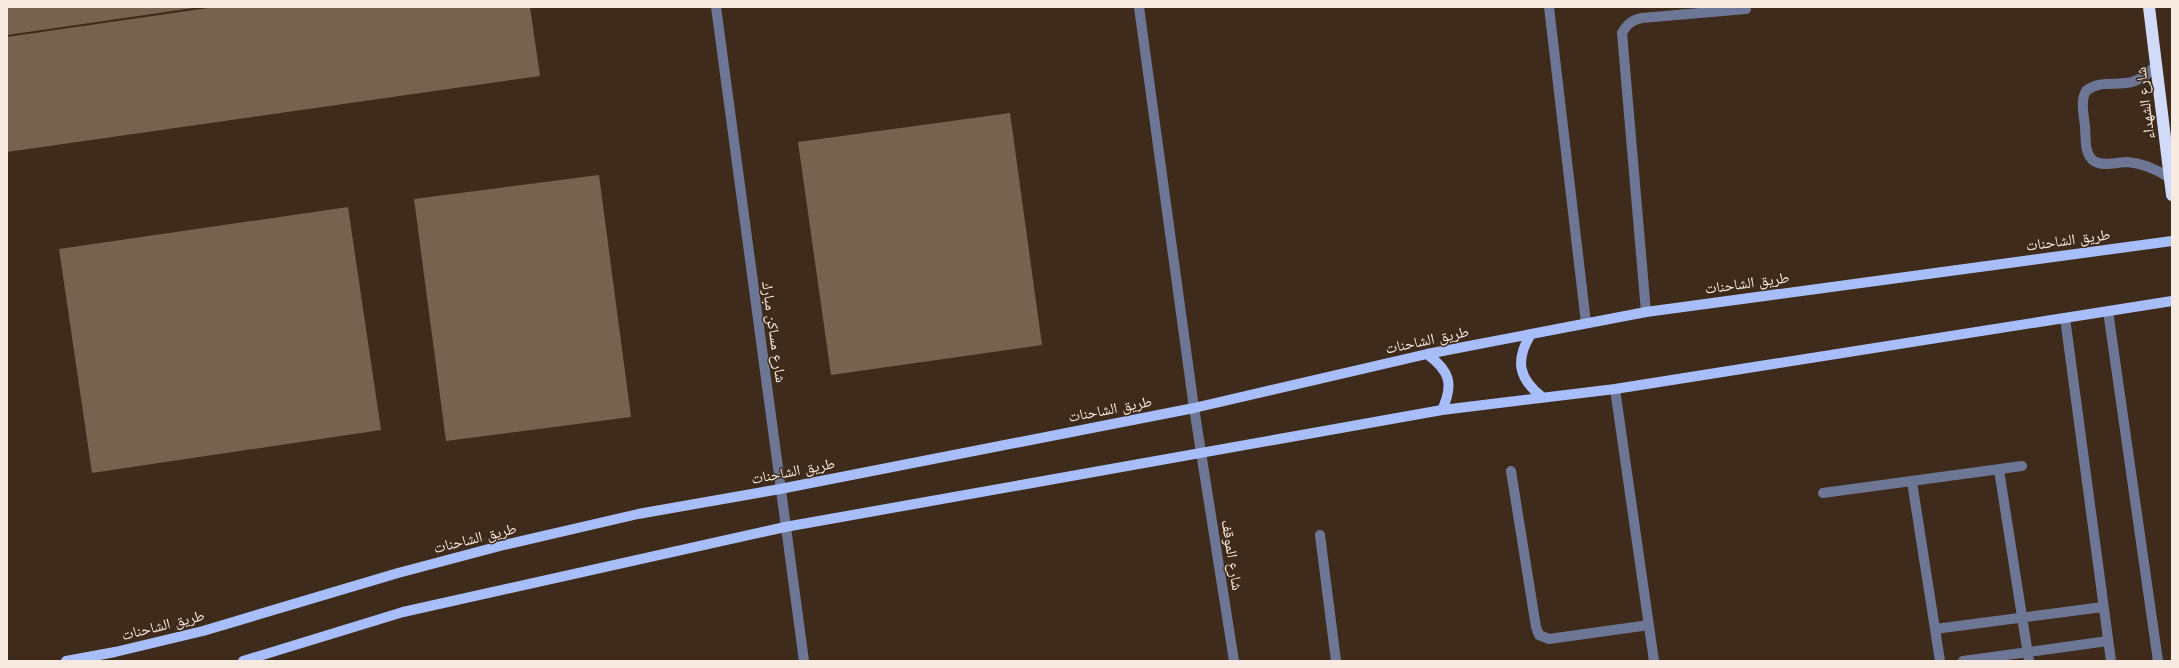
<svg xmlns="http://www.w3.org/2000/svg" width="2179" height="668" font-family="Jost,'Noto Naskh Arabic',sans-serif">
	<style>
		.building { fill: #77614f }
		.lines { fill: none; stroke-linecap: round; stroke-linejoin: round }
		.minor { stroke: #6d7795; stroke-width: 10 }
		.major { stroke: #a8befb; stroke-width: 10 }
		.highway { stroke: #d1dbf9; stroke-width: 12 }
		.labels { text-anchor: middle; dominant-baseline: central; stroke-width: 3; stroke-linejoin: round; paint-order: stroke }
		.street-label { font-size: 15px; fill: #f7eae0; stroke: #3f2b1b }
	</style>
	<rect width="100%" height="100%" fill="#3f2b1b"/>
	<!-- building -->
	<path class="building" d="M7,7H193V8L7,35Z
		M215,7H530L540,76L7,152V37Z
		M1010,113L1042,345L831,375L798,142Z
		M599,175L631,417L446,441L414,199Z
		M348,207L381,430L92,473L59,249Z"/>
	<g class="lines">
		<!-- minor -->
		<path class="minor" d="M716,7L804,661
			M1139,7L1194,408L1234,661
			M1549,7L1586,323
			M2156,65C2130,97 2107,74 2086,91C2080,101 2084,115 2085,127C2086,137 2084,155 2094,161C2103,167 2117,162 2127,162C2143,163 2156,169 2170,178
			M2108,311L2158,661
			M1646,312L1622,33C1627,24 1632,20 1642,18L1746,9
			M2065,318L2111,661
			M1615,389L1654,661
			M1999,470L2029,661
			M1511,471L1536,627L1539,635L1549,639L1649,625
			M1912,482L1940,661
			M1823,493L2022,466
			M1320,535L1336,661
			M1935,629L2103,607
			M1963,661L2108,641"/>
		<!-- major -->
		<path class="major" d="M1531,334C1515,360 1518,378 1542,397
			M1427,354C1450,371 1454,384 1442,410
			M66,661L115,652L203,631L398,573L500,546L638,514L780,489L1194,408L1427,354L1646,312L2172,241
			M243,661L403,612L785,527L1442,410L1615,389L2172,301"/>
		<!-- highway -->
		<path class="highway" d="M2149,7L2172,195"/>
	</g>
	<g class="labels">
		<!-- street labels -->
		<g class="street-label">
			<text transform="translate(2145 103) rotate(-97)">شارع الشهداء</text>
			<text transform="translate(2068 240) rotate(-8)">طريق الشاحنات</text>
			<text transform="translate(1747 283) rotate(-8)">طريق الشاحنات</text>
			<text transform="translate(774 332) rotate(82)">شارع مساكن مبارك</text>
			<text transform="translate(1427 340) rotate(-12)">طريق الشاحنات</text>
			<text transform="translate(1110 409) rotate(-11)">طريق الشاحنات</text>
			<text transform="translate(793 471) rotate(-11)">طريق الشاحنات</text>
			<text transform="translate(475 538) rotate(-14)">طريق الشاحنات</text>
			<text transform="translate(1232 555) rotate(81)">شارع الموقف</text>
			<text transform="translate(163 625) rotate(-14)">طريق الشاحنات</text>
		</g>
	</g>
	<!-- border -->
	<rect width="2179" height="668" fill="none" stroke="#f7eae0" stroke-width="16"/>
</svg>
